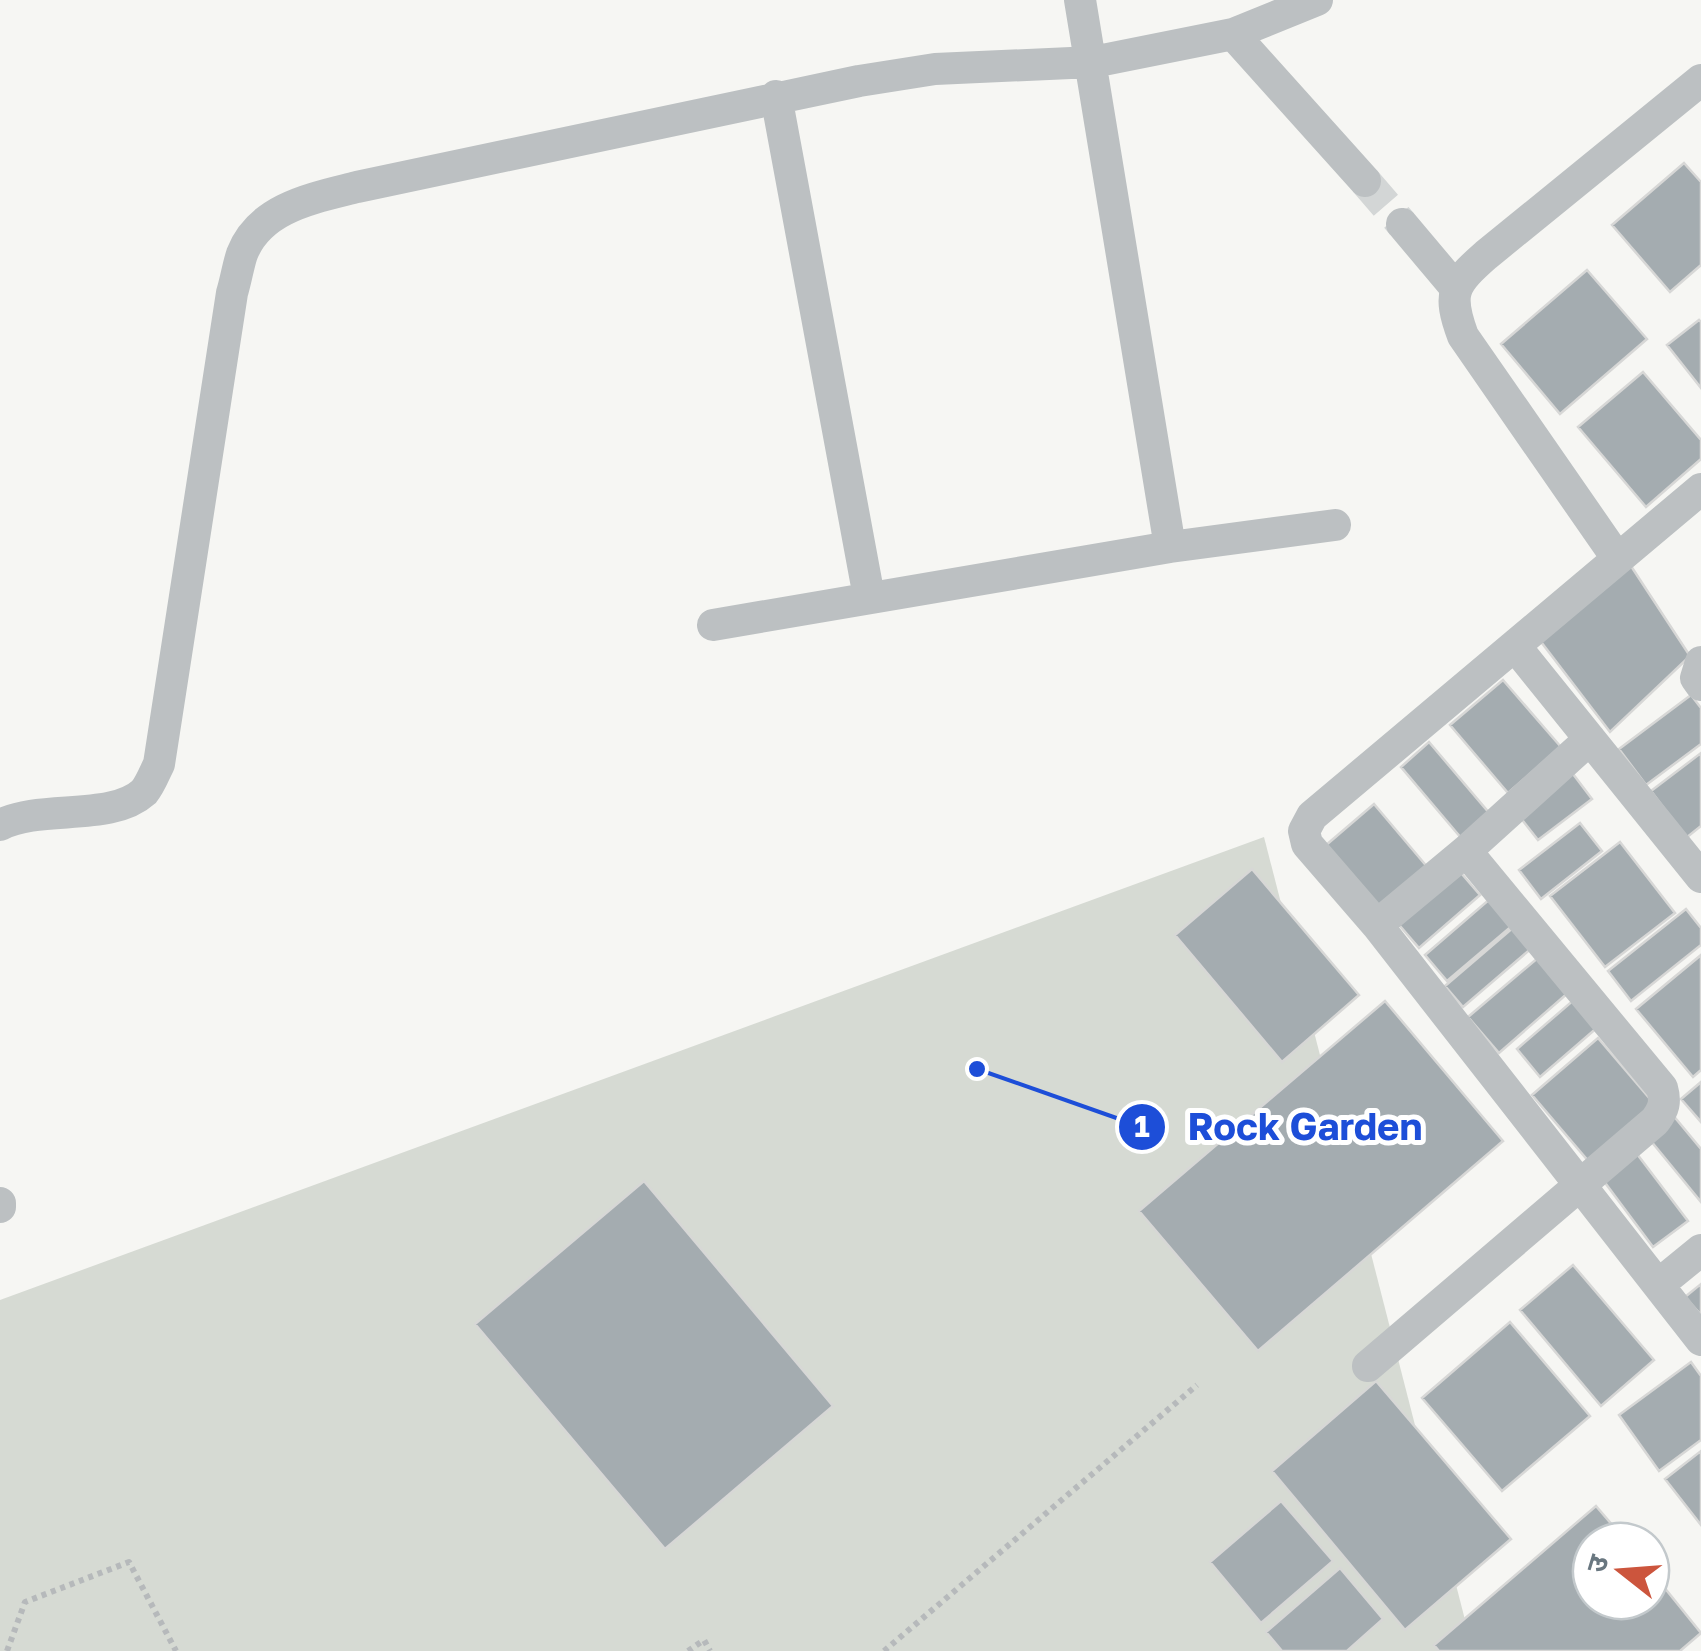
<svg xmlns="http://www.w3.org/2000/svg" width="1701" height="1651" font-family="'Golos Text','Noto Sans Devanagari',sans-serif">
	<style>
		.green { fill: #d6dad3 }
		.building { fill: #a4acb0; stroke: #d7d7d6; stroke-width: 2.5 }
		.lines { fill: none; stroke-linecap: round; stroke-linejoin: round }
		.minor-tunnel { stroke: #d3d6d6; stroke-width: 32; stroke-dasharray: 32 16; stroke-linecap: butt }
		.path { stroke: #b6b9bb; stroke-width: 6; stroke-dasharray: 5 5; stroke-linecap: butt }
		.minor { stroke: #bcc0c2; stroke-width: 32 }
		.leader { fill: none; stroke: #1d4ed8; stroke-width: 4 }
		.callout-dot { fill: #1d4ed8; stroke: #fff; stroke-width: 4 }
		.mark-label { font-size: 30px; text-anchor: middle; font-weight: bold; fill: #fff }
		.callout-label { font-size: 38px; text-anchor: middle; font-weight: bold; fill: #1d4ed8; stroke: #fff; stroke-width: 10; stroke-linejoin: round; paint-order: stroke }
	</style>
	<rect width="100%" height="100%" fill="#f6f6f3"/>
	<!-- green -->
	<path class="green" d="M1264,837L1473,1651H0V1300Z"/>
	<!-- building -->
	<path class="building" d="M1684,163L1701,182V265L1670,292L1612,225Z
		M1587,270L1647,339L1560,414L1501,344Z
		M1699,320L1701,322V388L1667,345Z
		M1643,372L1701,440V459L1646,507L1578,427Z
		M1629,563L1690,656L1610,732L1535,634Z
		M1503,680L1561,747L1508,793L1450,725Z
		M1691,695L1701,708V744L1646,785L1619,749Z
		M1429,742L1490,814L1462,839L1401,767Z
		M1701,753V826L1686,838L1651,791Z
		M1570,770L1592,799L1538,840L1516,812Z
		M1374,804L1429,869L1380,910L1325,846Z
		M1580,823L1602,851L1541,899L1519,870Z
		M1620,842L1675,913L1605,967L1550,896Z
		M1455,866L1480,895L1419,948L1394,919Z
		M1252,869L1359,995L1282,1062L1175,935Z
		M1491,898L1513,925L1447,981L1425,955Z
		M1686,909L1701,928V945L1631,1001L1608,971Z
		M1515,926L1533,947L1463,1007L1445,986Z
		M1701,955V1070L1693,1077L1636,1009Z
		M1539,957L1569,992L1499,1053L1468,1017Z
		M1576,998L1599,1026L1540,1077L1517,1049Z
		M1385,1001L1503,1141L1258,1351L1139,1211Z
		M1598,1038L1656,1106L1590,1163L1532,1095Z
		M1701,1082V1122L1681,1099Z
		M1672,1114L1701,1149V1202L1646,1135Z
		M1634,1150L1688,1221L1653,1247L1600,1176Z
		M644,1181L833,1406L665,1549L475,1324Z
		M1573,1265L1654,1360L1601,1406L1520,1310Z
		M1701,1284V1315L1685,1297Z
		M1510,1322L1590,1416L1502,1491L1422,1398Z
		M1691,1362L1701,1376V1440L1659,1471L1619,1415Z
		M1376,1381L1511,1539L1405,1630L1272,1471Z
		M1701,1451V1525L1665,1479Z
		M1281,1501L1333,1561L1261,1623L1210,1562Z
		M1596,1506L1626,1541H1591V1601H1651V1571L1701,1633L1680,1651H1439L1434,1645Z
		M1340,1568L1383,1619L1347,1651H1282L1266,1632Z"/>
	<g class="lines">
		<!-- minor-tunnel -->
		<path class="minor-tunnel" d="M1365,181L1402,224"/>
		<!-- path -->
		<path class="path" d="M7,1651L25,1602L129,1562L176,1651
			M688,1651L704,1640L710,1651
			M884,1651L1197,1385"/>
		<!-- minor -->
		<path class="minor" d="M1080,0L1170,547
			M1233,34L1365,181
			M776,96L869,597
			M1402,224L1455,287
			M1701,489L1312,816L1304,831L1307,844L1377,925L1701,1340
			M1617,558L1463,336C1447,293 1453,284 1486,255L1701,80
			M713,625L1170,547L1335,525
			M1515,646L1701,877
			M1701,662L1696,678L1701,685
			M0,825C41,804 111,822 144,792C150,785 155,772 159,764L232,293C236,280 238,266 242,254C260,207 314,198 357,187L859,81L935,69L1093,62L1233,34L1317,0
			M1377,925L1466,851L1590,739
			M0,1203V1207
			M1658,1285L1701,1250
			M1368,1366L1655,1121C1664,1109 1666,1102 1662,1088L1466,851"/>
	</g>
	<!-- callouts -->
	<path class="leader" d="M977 1069L1142 1127"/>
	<g class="callout-dot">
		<circle cx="977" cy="1069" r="10"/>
		<circle cx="1142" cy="1127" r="25"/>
	</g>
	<g class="mark-label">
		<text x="1142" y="1137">1</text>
	</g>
	<g class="callout-label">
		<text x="1305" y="1140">Rock Garden</text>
	</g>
	<!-- north arrow -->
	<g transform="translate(1621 1571) rotate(287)"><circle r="48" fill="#ffffff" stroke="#c3c9cc" stroke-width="2.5"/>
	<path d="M0-8L18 38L0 25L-18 38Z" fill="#cc553d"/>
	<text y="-15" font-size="28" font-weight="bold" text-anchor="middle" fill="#697780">उ</text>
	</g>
</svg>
